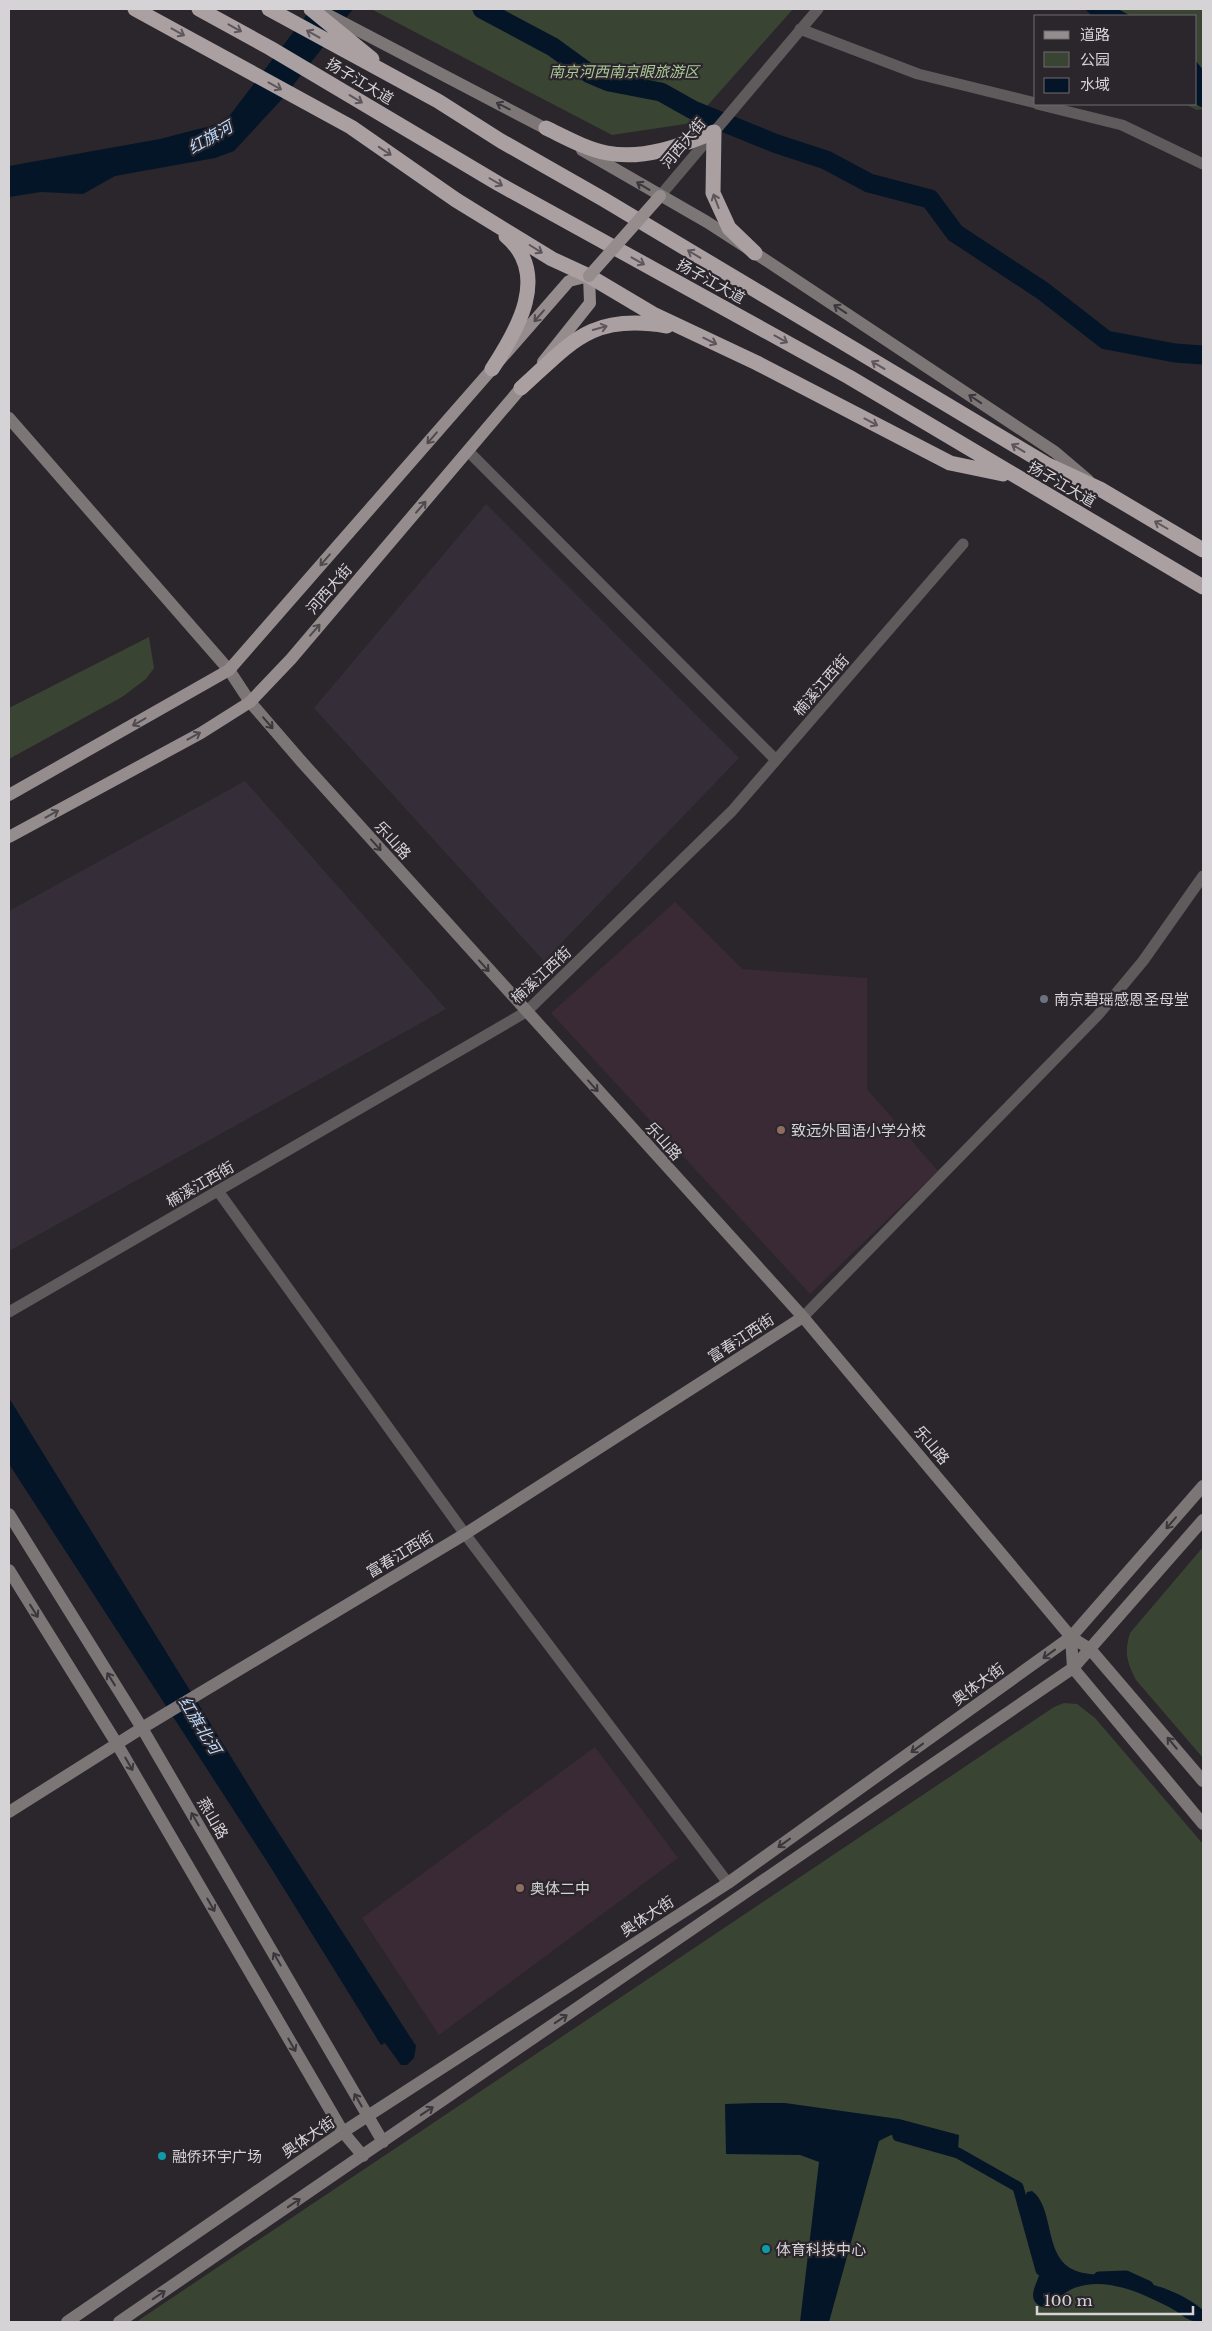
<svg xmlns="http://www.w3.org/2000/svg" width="1212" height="2331" font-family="'Libre Baskerville','Noto Sans SC',serif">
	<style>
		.built { fill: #352e39 }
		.education { fill: #392a35 }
		.green { fill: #3a4433 }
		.water { fill: #041528 }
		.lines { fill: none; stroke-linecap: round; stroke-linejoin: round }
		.canal { stroke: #041528; stroke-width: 11 }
		.river { stroke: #041528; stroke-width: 19 }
		.street { stroke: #5f5a5b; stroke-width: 11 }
		.secondary { stroke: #7d7677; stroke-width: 12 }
		.primary { stroke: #958c8d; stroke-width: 12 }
		.highway { stroke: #aa9fa1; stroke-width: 15 }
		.primary-bridge { stroke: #958c8d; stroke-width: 12 }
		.oneway { stroke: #5d565b }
		.oneway2 { stroke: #3b363b }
		.oneway3 { stroke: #4f4a4e }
		.worship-dot { fill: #6b7280; stroke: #2a262c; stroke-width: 2 }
		.education-dot { fill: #8d6e63; stroke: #2a262c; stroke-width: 2 }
		.culture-dot { fill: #0f9aa8; stroke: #2a262c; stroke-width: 2 }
		.labels { text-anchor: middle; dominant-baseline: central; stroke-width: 4.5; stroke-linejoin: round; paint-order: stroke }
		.park-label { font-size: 15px; font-style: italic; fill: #adca98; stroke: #2a262c }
		.street-label { font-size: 15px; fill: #d6d3d7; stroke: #2a262c }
		.poi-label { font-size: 15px; fill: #d6d3d7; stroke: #2a262c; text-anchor: start }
		.water-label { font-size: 16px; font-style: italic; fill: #bbdcff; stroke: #2a262c }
	</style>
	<rect width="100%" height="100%" fill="#2a262c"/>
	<!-- built -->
	<path class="built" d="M486,504L739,758L544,961L314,708Z
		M245,781L446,1009L9,1251V911Z"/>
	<!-- education -->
	<path class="education" d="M675,902L742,969L867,978V1089L938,1171L810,1294L551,1013Z
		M595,1747L678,1858L439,2035L362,1918Z"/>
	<!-- green -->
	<path class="green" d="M371,9H793L692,123L612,135Z
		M1114,9H1203V109L1197,110L1185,104H1196V16H1114Z
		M149,637L154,668L146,679L122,697L9,759V708Z
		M1203,1547V1758L1136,1680C1127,1662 1124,1653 1130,1633Z
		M1064,1703L1077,1704L1095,1718L1203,1844V2322H136L1054,1707Z"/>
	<!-- water -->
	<path class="water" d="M311,9H353L283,98L234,151L215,158L115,176L83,194L41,192L9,197V166L160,139L214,125L230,115Z
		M1085,9H1118L1131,16H1092Z
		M1196,61L1203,70V108L1195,104Z
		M9,1398L267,1815L416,2046L414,2058L407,2065H401L385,2043L381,2045L268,1863L9,1464Z
		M756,2103H785L899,2119L959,2135L958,2150L891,2135L879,2141L829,2322H800L819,2162L800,2155L726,2154L725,2104Z
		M1032,2191C1054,2207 1044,2252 1070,2268C1082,2275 1094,2274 1107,2275C1140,2280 1177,2288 1203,2310V2322C1186,2322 1184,2315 1169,2307C1141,2293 1104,2275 1072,2289C1062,2294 1053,2303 1042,2307C1023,2298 1040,2282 1041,2267C1042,2244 1031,2224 1023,2204L1027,2192Z"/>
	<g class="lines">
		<!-- canal -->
		<path class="canal" d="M898,2136L958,2153L1018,2187L1041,2270L1056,2272
			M1099,2277L1126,2276L1148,2286"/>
		<!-- river -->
		<path class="river" d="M482,9L553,47L590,74L609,82L661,92L693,110L777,144L826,160L869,183L930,199L955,233L1043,291L1106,340L1175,353L1203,355"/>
		<!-- street -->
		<path class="street" d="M800,29L918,74L1036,103
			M1037,104L1122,125L1203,164
			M660,196L818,9
			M468,451L776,760
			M218,1191L465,1534L728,1883
			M9,1312L526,1012L732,811L963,544
			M803,1317L1098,1015L1143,961L1203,876"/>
		<!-- secondary -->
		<path class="secondary" d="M319,10L554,133
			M582,150L707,222L755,253L1055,452L1088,480
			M9,418L229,670L250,702L301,761L803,1317L1071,1637L1073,1668L1203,1824
			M9,1514L142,1728L383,2142
			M9,1570L117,1744L343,2132L363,2156
			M1071,1637L1090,1649L1203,1781
			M9,1812L142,1728L465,1534L803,1317
			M67,2322L343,2132L728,1883L1071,1637L1203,1486
			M119,2322L1073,1668L1203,1520"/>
		<!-- primary -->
		<path class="primary" d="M9,795L229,670L569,281L589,276L590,303L543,362
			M9,837L201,733L250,702L291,659L527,381"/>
		<!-- highway -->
		<path class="highway" d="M135,9L351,127L456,200L552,259L589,276L653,314L757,363L950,463L1003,474
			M199,9L270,48L499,184L849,377L1203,587
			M269,9L438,101L501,141L603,199L1046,464L1100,489L1203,550
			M311,9L372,59
			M546,128C565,137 586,149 607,153C644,160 680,146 714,132L713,193L729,228L755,253
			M492,369C517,331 551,274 506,236
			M521,388C572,342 591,313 667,326"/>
		<!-- primary-bridge -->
		<path class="primary-bridge" d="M589,276L660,196"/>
	</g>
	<!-- one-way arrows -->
	<defs><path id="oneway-shaft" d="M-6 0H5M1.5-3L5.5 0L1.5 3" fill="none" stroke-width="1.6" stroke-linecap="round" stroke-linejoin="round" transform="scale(1.25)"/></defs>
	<g class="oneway">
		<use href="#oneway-shaft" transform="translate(235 28) rotate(29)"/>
		<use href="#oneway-shaft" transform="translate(178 32) rotate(29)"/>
		<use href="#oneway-shaft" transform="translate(313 34) rotate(-151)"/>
		<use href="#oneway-shaft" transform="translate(275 86) rotate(29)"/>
		<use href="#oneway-shaft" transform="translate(356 99) rotate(31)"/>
		<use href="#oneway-shaft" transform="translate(385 151) rotate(34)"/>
		<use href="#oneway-shaft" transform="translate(496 182) rotate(30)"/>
		<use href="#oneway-shaft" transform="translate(716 201) rotate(-111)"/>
		<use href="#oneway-shaft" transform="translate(536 249) rotate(32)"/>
		<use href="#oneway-shaft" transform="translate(694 254) rotate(-149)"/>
		<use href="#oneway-shaft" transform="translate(638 261) rotate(29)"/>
		<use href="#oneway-shaft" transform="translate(600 328) rotate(-16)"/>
		<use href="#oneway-shaft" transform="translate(781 339) rotate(29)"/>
		<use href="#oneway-shaft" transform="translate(710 341) rotate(26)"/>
		<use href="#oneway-shaft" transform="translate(878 365) rotate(-149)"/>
		<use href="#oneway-shaft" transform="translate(871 422) rotate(28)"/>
		<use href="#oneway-shaft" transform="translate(1018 448) rotate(-149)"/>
		<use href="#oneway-shaft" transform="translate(1161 525) rotate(-150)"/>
	</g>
	<g class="oneway2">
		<use href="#oneway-shaft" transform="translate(503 106) rotate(-153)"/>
		<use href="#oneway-shaft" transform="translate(643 186) rotate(-149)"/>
		<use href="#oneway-shaft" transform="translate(840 309) rotate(-146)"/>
		<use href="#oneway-shaft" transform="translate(975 399) rotate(-146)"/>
		<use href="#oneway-shaft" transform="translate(268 723) rotate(49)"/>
		<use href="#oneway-shaft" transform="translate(376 845) rotate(48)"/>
		<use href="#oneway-shaft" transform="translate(484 966) rotate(48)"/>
		<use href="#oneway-shaft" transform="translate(593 1086) rotate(48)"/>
		<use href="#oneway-shaft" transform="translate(1171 1523) rotate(131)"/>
		<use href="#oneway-shaft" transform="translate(34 1611) rotate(58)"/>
		<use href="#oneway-shaft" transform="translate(1049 1654) rotate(144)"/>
		<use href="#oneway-shaft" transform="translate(111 1679) rotate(-122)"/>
		<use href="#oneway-shaft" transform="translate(1172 1743) rotate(-130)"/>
		<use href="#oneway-shaft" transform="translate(917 1748) rotate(144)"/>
		<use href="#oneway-shaft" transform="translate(129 1764) rotate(60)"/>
		<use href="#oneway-shaft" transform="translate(195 1819) rotate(-120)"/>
		<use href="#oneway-shaft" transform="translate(784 1843) rotate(144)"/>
		<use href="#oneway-shaft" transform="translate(211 1905) rotate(60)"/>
		<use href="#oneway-shaft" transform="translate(277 1959) rotate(-120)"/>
		<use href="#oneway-shaft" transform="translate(561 2019) rotate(-34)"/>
		<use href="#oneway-shaft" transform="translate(292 2045) rotate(60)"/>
		<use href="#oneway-shaft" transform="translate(358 2100) rotate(-120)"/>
		<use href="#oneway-shaft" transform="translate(427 2111) rotate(-34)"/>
		<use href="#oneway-shaft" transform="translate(294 2203) rotate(-34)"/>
		<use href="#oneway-shaft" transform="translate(159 2295) rotate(-34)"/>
	</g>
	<g class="oneway3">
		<use href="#oneway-shaft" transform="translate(539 316) rotate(131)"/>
		<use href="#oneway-shaft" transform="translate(432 438) rotate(131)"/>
		<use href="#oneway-shaft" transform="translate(421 507) rotate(-49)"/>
		<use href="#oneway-shaft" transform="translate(325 560) rotate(131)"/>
		<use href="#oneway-shaft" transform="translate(315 630) rotate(-49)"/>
		<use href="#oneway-shaft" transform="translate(139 722) rotate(150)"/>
		<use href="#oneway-shaft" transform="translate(194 736) rotate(-29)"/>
		<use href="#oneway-shaft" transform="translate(52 814) rotate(-29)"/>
	</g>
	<!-- markers -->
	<circle class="worship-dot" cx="1044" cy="999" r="5"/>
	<g class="education-dot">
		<circle cx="781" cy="1130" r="5"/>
		<circle cx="520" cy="1888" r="5"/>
	</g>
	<g class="culture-dot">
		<circle cx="162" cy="2156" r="5"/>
		<circle cx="766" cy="2249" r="5"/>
	</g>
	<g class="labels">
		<!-- park labels -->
		<g class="park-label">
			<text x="624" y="71">南京河西南京眼旅游区</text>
		</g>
		<!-- street labels -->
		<g class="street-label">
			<text transform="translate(360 81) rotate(31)">扬子江大道</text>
			<text transform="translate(683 143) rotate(-50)">河西大街</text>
			<text transform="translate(711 281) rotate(29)">扬子江大道</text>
			<text transform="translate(1062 484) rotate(30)">扬子江大道</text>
			<text transform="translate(329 589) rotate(-49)">河西大街</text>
			<text transform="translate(821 685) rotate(-49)">楠溪江西街</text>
			<text transform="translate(393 840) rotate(48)">乐山路</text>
			<text transform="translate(541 975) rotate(-43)">楠溪江西街</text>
			<text transform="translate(664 1141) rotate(48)">乐山路</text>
			<text transform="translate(200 1184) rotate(-30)">楠溪江西街</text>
			<text transform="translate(741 1338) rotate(-33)">富春江西街</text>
			<text transform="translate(932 1445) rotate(50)">乐山路</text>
			<text transform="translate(400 1554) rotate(-31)">富春江西街</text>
			<text transform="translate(978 1684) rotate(-36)">奥体大街</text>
			<text transform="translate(213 1818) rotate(60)">燕山路</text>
			<text transform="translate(647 1916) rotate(-33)">奥体大街</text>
			<text transform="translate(308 2137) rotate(-34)">奥体大街</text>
		</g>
		<!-- poi labels -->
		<g class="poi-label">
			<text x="1054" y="999">南京碧瑶感恩圣母堂</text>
			<text x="791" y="1130">致远外国语小学分校</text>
			<text x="530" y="1888">奥体二中</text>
			<text x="172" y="2156">融侨环宇广场</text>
			<text x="776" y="2249">体育科技中心</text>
		</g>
		<!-- water labels -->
		<g class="water-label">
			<text transform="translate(210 137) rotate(-30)">红旗河</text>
			<text transform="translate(200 1725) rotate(58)">红旗北河</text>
		</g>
	</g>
	<!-- border -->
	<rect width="1212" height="2331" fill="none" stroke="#d6d3d7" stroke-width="20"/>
	<!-- legend -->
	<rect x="1034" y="15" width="162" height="90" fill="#2a262c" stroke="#6f6b70"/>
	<rect x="1044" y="31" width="25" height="8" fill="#958c8d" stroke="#6f6b70"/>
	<text x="1080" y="40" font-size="15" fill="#d6d3d7">道路</text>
	<rect x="1044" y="52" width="25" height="15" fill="#3a4433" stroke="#6f6b70"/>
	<text x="1080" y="65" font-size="15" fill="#d6d3d7">公园</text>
	<rect x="1044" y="78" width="25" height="15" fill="#041528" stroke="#6f6b70"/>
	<text x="1080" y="90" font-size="15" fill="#d6d3d7">水域</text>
	<!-- scale -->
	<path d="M1037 2306v8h156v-8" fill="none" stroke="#d6d3d7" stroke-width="2.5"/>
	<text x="1044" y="2306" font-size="15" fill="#d6d3d7" stroke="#2a262c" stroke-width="4" paint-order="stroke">100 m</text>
</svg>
